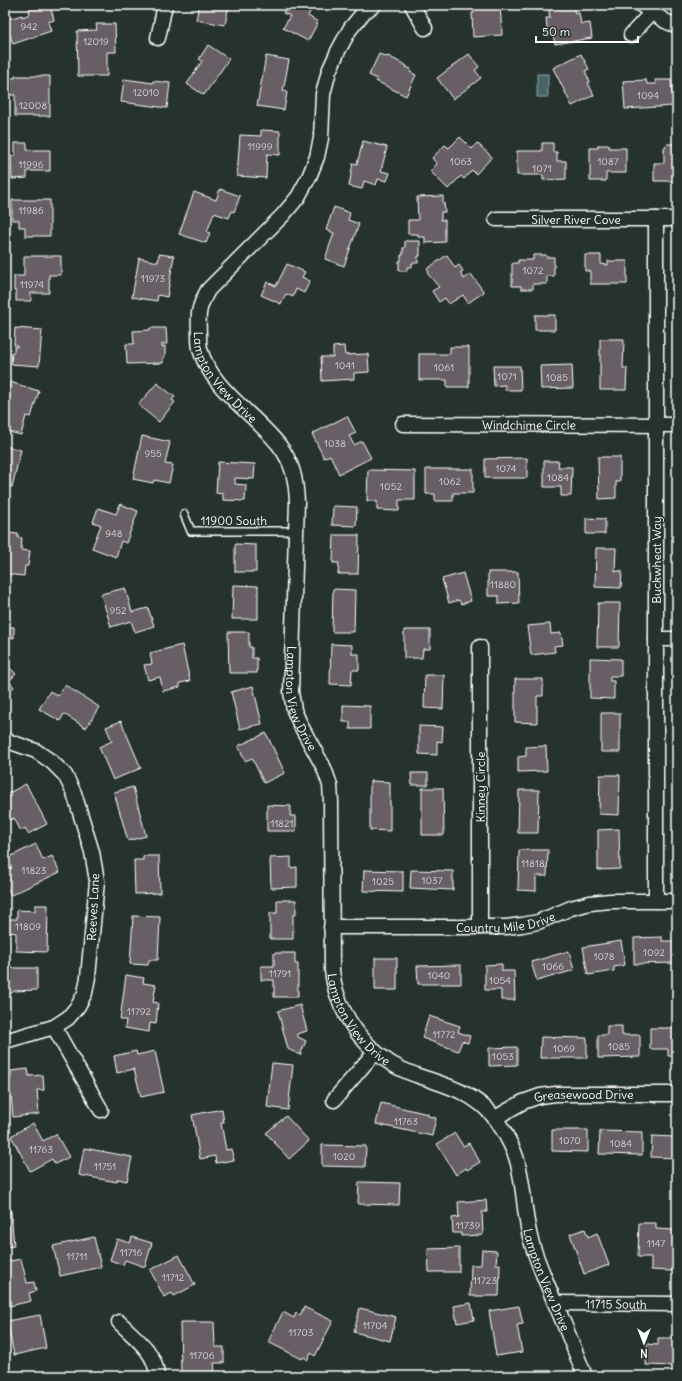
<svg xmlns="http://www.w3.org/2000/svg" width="682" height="1381" font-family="Delius,sans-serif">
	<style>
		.water { fill: #45656b; stroke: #8fa3a6 }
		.building { fill: #685f66; stroke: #fff }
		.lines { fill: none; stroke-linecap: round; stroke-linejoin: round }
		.lane-casing { stroke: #fff; stroke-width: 10 }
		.street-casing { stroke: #fff; stroke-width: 17 }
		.lane { stroke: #26332d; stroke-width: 7 }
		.street { stroke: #26332d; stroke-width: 14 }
		.labels { text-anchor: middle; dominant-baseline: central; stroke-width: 3; stroke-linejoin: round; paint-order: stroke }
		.number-label { font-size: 10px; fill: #d9d7d9 }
		.street-label { font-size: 12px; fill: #fff; stroke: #26332d }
	</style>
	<rect width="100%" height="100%" fill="#26332d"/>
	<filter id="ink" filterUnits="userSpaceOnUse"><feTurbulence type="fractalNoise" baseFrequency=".025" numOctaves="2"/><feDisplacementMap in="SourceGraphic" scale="8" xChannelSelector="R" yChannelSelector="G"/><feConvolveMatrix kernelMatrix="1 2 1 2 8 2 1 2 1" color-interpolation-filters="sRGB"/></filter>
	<g filter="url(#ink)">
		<!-- water -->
		<path class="water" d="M537,74H548V97H537Z"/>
		<!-- building -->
		<path class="building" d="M42,5H50L54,20L48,22L51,31L13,44L5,20L22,15V17L30,14L29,9Z
			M119,5H136L135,8Z
			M199,5H229L225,25L196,20Z
			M288,5H301L311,10L308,16L318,22L308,41L283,28L290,16L283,13Z
			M473,5H500L502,35L473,37L472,13H474Z
			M548,5H573L575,14L579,13L581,24L590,23L592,38L555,44L553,35L548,36L546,18H550Z
			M96,24H115L116,52H107V76H78L77,31L97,30Z
			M208,45L229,59L204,95L187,84L202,61L199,59Z
			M379,54L387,57L388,56L407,66L406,67L411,69L410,72L416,75L406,96L376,81L377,79L369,75Z
			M469,54L479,67L475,70L481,78L453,99L437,78Z
			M581,54L589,69L585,71L590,82L588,83L594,95L572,106L553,68Z
			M266,56L289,60L283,91L287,92L284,110L257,106Z
			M15,76H50V116H15V95H8V78H15Z
			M124,79L153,83V81L170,83L167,108L121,102Z
			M646,80L647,84H656L655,80H671L673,106L625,109L623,81Z
			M261,130L280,131V155L267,154L266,178L237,176L240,135L261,136Z
			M460,137L472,149L477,143L492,157L476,174L472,170L464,179L461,176L448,189L430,171L437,164L432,158L445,145L449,148Z
			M363,141L387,147L381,171L390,173L387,181L378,179L376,185L364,181L362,189L349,186L353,163L357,164Z
			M675,141H677V181H654V163H664V148H665V146L667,144H673L675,146Z
			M15,143H27V150H50V171H27V178L12,179L11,156H15Z
			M542,143H553V152H557V161H566V179L543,180V175H517V151H542Z
			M598,145H609V148H626V173H606V181H590V148H598Z
			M220,189L240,196L234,212L232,211L229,218L214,213L207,232L210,233L206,243L179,234L194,192L216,200Z
			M443,196V203H444L445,212H441V220H445V242L425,243V237H418V234H408V220H418L417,197Z
			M12,200H50V236H25V227H19V220H12Z
			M334,207L350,213L348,220L359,224L344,266L325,259L334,233L326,230Z
			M405,241H420V256H418V263H412V267H407V271H399V261H401V255H403V248H405Z
			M159,254L174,256L167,297L158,295L157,301L132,297L139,258L158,262Z
			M447,255L455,268L459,265L463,271L460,273L464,279L471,274L484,292L468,303L463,295L449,304L445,298L439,302L432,291L439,287L427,273L429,272L427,269Z
			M533,255H546V257H554V276H547V284H533V289H521V286H512V264L514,263H518V260H533Z
			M585,255H601V264L608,265V261H627V284H590V271H585Z
			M24,256H61V275H49V293H31V301H16V291H14V276H24Z
			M287,264L305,272L302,277L310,281L304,293L296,289L293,297L286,294L281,304L261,295L267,282L276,286Z
			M535,315H555V330H535Z
			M15,328L42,330L39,366L11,364L12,352H14V347H17V345H14Z
			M150,328H166L167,344H162V347L165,346V357H163V363L127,364L126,344H134L133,331L150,330Z
			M600,339H624L623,368H627L626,390H600Z
			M344,346L345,355L368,354L369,372L354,373V379L322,381L321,357H333V347Z
			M450,347H469V387H447V380H419V354H450Z
			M572,365L573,388L541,389L540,366Z
			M493,366H520L521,390H505V385L494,386Z
			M10,382L39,391L31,417L26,416L21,435L5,431V422L8,411L5,410V398Z
			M157,383L175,397L172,400L175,402L159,422L138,405Z
			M347,416L356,433L349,436L354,445L362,441L371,458L339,474L330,455L324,458L312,434Z
			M142,436L170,442L165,464L173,465L169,483L154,480L153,483L133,479Z
			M5,446L21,450L12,487L5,485Z
			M598,457H620V482H616V498L599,499Z
			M527,458V478H485V459Z
			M544,461H559L558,467H572L571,496H561V487H544Z
			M218,462L255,464L254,479L235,478V484L246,485L245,501L223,500V494L216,493Z
			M426,469H473V493H453V501H435V494H426Z
			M368,470L415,471V500H399V511L377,510V501H367Z
			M120,504L138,511L126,543L121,541L116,557L92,548L101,525L93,522L98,508L116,514Z
			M333,506L357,507L356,526L332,525Z
			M586,518L605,519V534H586Z
			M5,530L7,533L18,534V538H22L21,550L30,551L28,566H25L24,576L5,574Z
			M334,535H359L358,574H338L339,563H333Z
			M235,544L256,545V572H235Z
			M596,548H616L615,571H622L621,588L595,587Z
			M488,572H518L519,603L499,604V596H488Z
			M463,573L471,601L461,604L459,600L449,603L442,579Z
			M233,585L258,586V619H232Z
			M125,588L132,612L148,608L154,626L135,632L131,621L111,627L101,594Z
			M333,589L355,590L354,632H332Z
			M598,603H620L619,647H597Z
			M5,611H7V627H14V638L7,637V645H5Z
			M550,624L551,634L561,633L563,645L554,646L555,652L531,655L527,626Z
			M404,630H430V649H423L422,658H404Z
			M228,632H249V647H252V658H257V673H229Z
			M331,644L352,645V654H359V670H352L351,685L330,684Z
			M182,645L190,681L180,683V687L163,691L160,677L148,680L144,665L152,664L150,653Z
			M590,658L621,659V676H610V681H614V699L590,698Z
			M5,663L16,674L9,681L14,687L5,696Z
			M425,675H444L443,709L424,708Z
			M515,679H543V696H537V723L515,722Z
			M65,685L99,707L86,728L64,714L60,721L39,709L50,691L58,696Z
			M253,686L262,724L240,729L231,692Z
			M343,705L370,706V729H350V722H343Z
			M601,713H620V752H601Z
			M121,721L141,768L113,780L99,747L112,741L106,727Z
			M419,726L443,727L442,742L437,741V755L419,754Z
			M266,733L285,773L264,783L252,758L245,761L238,746Z
			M546,746L547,771L518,772V757L526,756V747Z
			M411,773H428V785H412Z
			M600,775H620L619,815L599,814Z
			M370,781L390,782V831L370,830Z
			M26,784L47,824L28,834L25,828L21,831L14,818L7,821L5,816V809L6,808L5,805V795Z
			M133,787L146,836L128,841L114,792Z
			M422,788H443L444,835H422Z
			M519,790H539L538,833H518Z
			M267,805L291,806L290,816H296V831H267Z
			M619,829L620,869L598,870V830Z
			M36,844L43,860L52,856L60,872L11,895L5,883V871L12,868L7,858Z
			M519,850H548L547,876H536V891L518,890Z
			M143,856H159L160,893L135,894L134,860H143Z
			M291,857V868L297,867V887L271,888L270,858Z
			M364,870L403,871V892L363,891Z
			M411,870L453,871V890L410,888Z
			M277,900H296V915H293V939H270V913H277Z
			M35,905H48L47,952L16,951V933L9,932V919H17V910L35,911Z
			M133,916L160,917L158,960H149L148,965L130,964Z
			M662,937V941H674L675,963L634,964V938Z
			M621,941L625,965L614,967V971L588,975L583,947Z
			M569,951L574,970L537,981L531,962Z
			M274,953H295V964H298V997H274V980H261V966H274Z
			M375,958H397V990H375Z
			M502,964V971H514L515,1000H501V990H485V965Z
			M461,965V984H418L417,966Z
			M5,967L9,968H37V990L14,991L7,997V1007H5Z
			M126,975L144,978L143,983L156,985L153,1002L158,1003L156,1024L150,1023L149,1032L125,1028L126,1020H120Z
			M300,1005L307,1031L297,1034L298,1037L306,1041L300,1055L288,1049L278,1011Z
			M429,1016L460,1026L458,1032L470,1036L468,1043L462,1041L458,1051L422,1038Z
			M607,1026H622V1035H640V1057L598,1058V1035H607Z
			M650,1028H677V1056H668V1049H650Z
			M541,1037L587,1038V1058H540Z
			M517,1047V1065L489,1066V1048Z
			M136,1051L137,1055L155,1051L164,1092L141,1097L134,1069L117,1073L114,1056Z
			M272,1063L293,1065L288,1110L267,1107Z
			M28,1069L29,1076L43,1075L44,1090H37L39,1114L13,1117L11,1094H5V1079L11,1078V1071Z
			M381,1103L428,1114V1116L436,1118L432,1136L376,1124Z
			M222,1109L224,1123H221L226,1150L231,1149L234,1160L216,1163L215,1156L200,1159L192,1115Z
			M286,1116L309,1141L289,1159L266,1133Z
			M33,1123L43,1141L56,1134L69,1157L55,1164L52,1159L30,1171L11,1136Z
			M552,1130H588V1152L552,1151Z
			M600,1131L642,1132V1155L599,1154Z
			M675,1131H677V1158L651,1157L652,1136L675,1137Z
			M455,1133L463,1146L469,1143L480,1162L467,1170L466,1168L456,1175L437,1144Z
			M322,1145L366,1146L365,1167L322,1166Z
			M84,1148L132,1157L127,1181L118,1179L117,1182L79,1175Z
			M359,1182L400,1183L399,1205L358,1204Z
			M486,1200L487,1212H482L483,1235L461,1236V1233H453L452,1218L459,1217L458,1202Z
			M11,1211L14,1246L5,1247V1212Z
			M639,1223H656V1229L674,1230L672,1271L651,1270V1257H638Z
			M585,1229L588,1237L597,1233L609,1265L584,1274L570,1234Z
			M94,1237L101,1267L60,1276L53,1246Z
			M132,1237L152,1243L145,1267L125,1260L123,1265L110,1260L117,1239L130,1243Z
			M459,1248V1272H429L428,1249Z
			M482,1250L497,1251L496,1264H500L499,1296H470L471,1265H481Z
			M179,1255L195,1285L174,1296L172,1293L164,1297L150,1270Z
			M21,1259L27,1283L34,1282L36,1291L29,1293L31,1301L5,1307V1262Z
			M471,1303L474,1320L457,1323L454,1306Z
			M519,1306L523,1324L517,1325L522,1352L496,1356L489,1311Z
			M304,1307L333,1321L315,1356L311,1353L308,1360L304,1357L302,1359L268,1342L283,1312L294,1318L296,1313L300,1315Z
			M360,1308L396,1317L390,1341L354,1332Z
			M40,1315L46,1348L14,1355L7,1321Z
			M180,1322H214L215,1347H224V1363H214L215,1372L181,1373Z
			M658,1338H677V1355H673V1366L646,1365L647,1344L658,1345Z"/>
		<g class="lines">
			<defs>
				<path id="lane" d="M184,514L191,531H296"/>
				<g id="street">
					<path id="s1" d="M374,5L364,12L350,29L338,51L329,71L323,94L321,138L317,157L309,177L298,197L283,215L208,290C198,308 198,313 199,334C199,339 199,344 200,349C211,389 255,414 279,445C293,463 296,480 297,502L291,692L294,710L301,726L324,768L330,785L331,802L332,970C333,978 334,986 337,994C349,1031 379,1063 416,1075C447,1086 472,1091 495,1118C498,1121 500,1126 503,1130C508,1139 513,1148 516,1157C525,1184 523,1216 532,1244C538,1264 547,1283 555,1303C566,1327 575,1352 585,1376"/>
					<path d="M412,5L425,28"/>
					<path d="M641,5L665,21L677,26"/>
					<path d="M631,35L651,13"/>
					<path d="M158,38L165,5"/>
					<path id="s2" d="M496,219H677"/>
					<path d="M656,219V901"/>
					<path id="s3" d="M403,424L677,425"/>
					<path d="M656,639H677"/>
					<path d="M5,740L36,751L52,762L65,775L74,793L92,852L97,881L88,977L85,993L78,1006L68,1018L54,1027L5,1041"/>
					<path id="s4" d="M331,927H506L522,925L538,922L571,908L590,903L610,901H677"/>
					<path d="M480,927V647"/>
					<path d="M54,1027L101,1110"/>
					<path d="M334,1100L375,1052"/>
					<path id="s5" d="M495,1118L523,1102L540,1096L556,1094H677"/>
					<path id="s6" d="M555,1303L677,1304"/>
					<path d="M119,1322C135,1338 156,1352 157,1376"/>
				</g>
			</defs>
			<!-- lane casing -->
			<use href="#lane" class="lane-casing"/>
			<!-- street casing -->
			<use href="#street" class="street-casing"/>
			<!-- lane -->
			<use href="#lane" class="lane"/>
			<!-- street -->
			<use href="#street" class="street"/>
		</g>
	</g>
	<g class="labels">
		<!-- number labels -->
		<g class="number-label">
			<text x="29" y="26">942</text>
			<text x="96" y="41">12019</text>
			<text x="146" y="92">12010</text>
			<text x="648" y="95">1094</text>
			<text x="33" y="105">12008</text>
			<text x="260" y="146">11999</text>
			<text x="461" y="161">1063</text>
			<text x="608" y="161">1087</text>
			<text x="31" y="164">11996</text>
			<text x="542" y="168">1071</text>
			<text x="31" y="210">11986</text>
			<text x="533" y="270">1072</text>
			<text x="153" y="278">11973</text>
			<text x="32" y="284">11974</text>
			<text x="345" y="365">1041</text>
			<text x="444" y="367">1061</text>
			<text x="507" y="376">1071</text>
			<text x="557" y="377">1085</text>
			<text x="335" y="443">1038</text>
			<text x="153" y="453">955</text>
			<text x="506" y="468">1074</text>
			<text x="558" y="477">1084</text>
			<text x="450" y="481">1062</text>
			<text x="391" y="486">1052</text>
			<text x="114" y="533">948</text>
			<text x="503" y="584">11880</text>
			<text x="118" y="610">952</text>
			<text x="282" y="823">11821</text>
			<text x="533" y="863">11818</text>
			<text x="34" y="870">11823</text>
			<text x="432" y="880">1037</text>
			<text x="383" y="881">1025</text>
			<text x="28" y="926">11809</text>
			<text x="654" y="952">1092</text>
			<text x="604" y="956">1078</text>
			<text x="553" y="966">1066</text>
			<text x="280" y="973">11791</text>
			<text x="439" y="975">1040</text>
			<text x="500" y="980">1054</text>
			<text x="139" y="1011">11792</text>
			<text x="444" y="1034">11772</text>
			<text x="619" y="1046">1085</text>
			<text x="564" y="1048">1069</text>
			<text x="503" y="1056">1053</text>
			<text x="406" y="1121">11763</text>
			<text x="570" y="1140">1070</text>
			<text x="621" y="1143">1084</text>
			<text x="41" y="1149">11763</text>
			<text x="344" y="1156">1020</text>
			<text x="105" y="1166">11751</text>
			<text x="468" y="1225">11739</text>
			<text x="656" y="1243">1147</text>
			<text x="131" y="1252">11716</text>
			<text x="77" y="1256">11711</text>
			<text x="173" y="1277">11712</text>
			<text x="485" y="1280">11723</text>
			<text x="375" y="1325">11704</text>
			<text x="301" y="1332">11703</text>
			<text x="202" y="1355">11706</text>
		</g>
		<!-- street labels -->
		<g class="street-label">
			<text stroke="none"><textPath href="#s2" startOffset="80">Silver River Cove</textPath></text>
			<text stroke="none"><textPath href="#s1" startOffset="440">Lampton View Drive</textPath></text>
			<text stroke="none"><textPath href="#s3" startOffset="126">Windchime Circle</textPath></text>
			<text x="234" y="520">11900 South</text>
			<text transform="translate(656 560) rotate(-90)">Buckwheat Way</text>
			<text stroke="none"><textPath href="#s1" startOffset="788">Lampton View Drive</textPath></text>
			<text transform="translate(480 787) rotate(-90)">Kinney Circle</text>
			<text transform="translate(93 907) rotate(-87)">Reeves Lane</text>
			<text stroke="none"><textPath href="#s4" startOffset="175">Country Mile Drive</textPath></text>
			<text stroke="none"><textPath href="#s1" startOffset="1124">Lampton View Drive</textPath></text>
			<text stroke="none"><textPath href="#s5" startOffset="94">Greasewood Drive</textPath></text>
			<text stroke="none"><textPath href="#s1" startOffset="1471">Lampton View Drive</textPath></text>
			<text stroke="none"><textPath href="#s6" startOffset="61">11715 South</textPath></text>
		</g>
	</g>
	<!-- margin -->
	<rect width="682" height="1381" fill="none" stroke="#26332d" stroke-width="20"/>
	<rect x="10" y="10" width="662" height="1361" fill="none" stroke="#fff" stroke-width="1.5" filter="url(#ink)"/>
	<!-- north arrow -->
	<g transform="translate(644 1343) rotate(180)" stroke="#26332d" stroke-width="3" paint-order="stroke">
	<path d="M0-3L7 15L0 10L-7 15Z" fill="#ffffff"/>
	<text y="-6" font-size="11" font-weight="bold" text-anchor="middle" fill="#ffffff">N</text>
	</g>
	<!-- scale -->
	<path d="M536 36v6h102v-6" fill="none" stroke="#ffffff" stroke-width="2"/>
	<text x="542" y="36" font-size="12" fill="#ffffff" stroke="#26332d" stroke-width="3" paint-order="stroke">50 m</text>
</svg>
